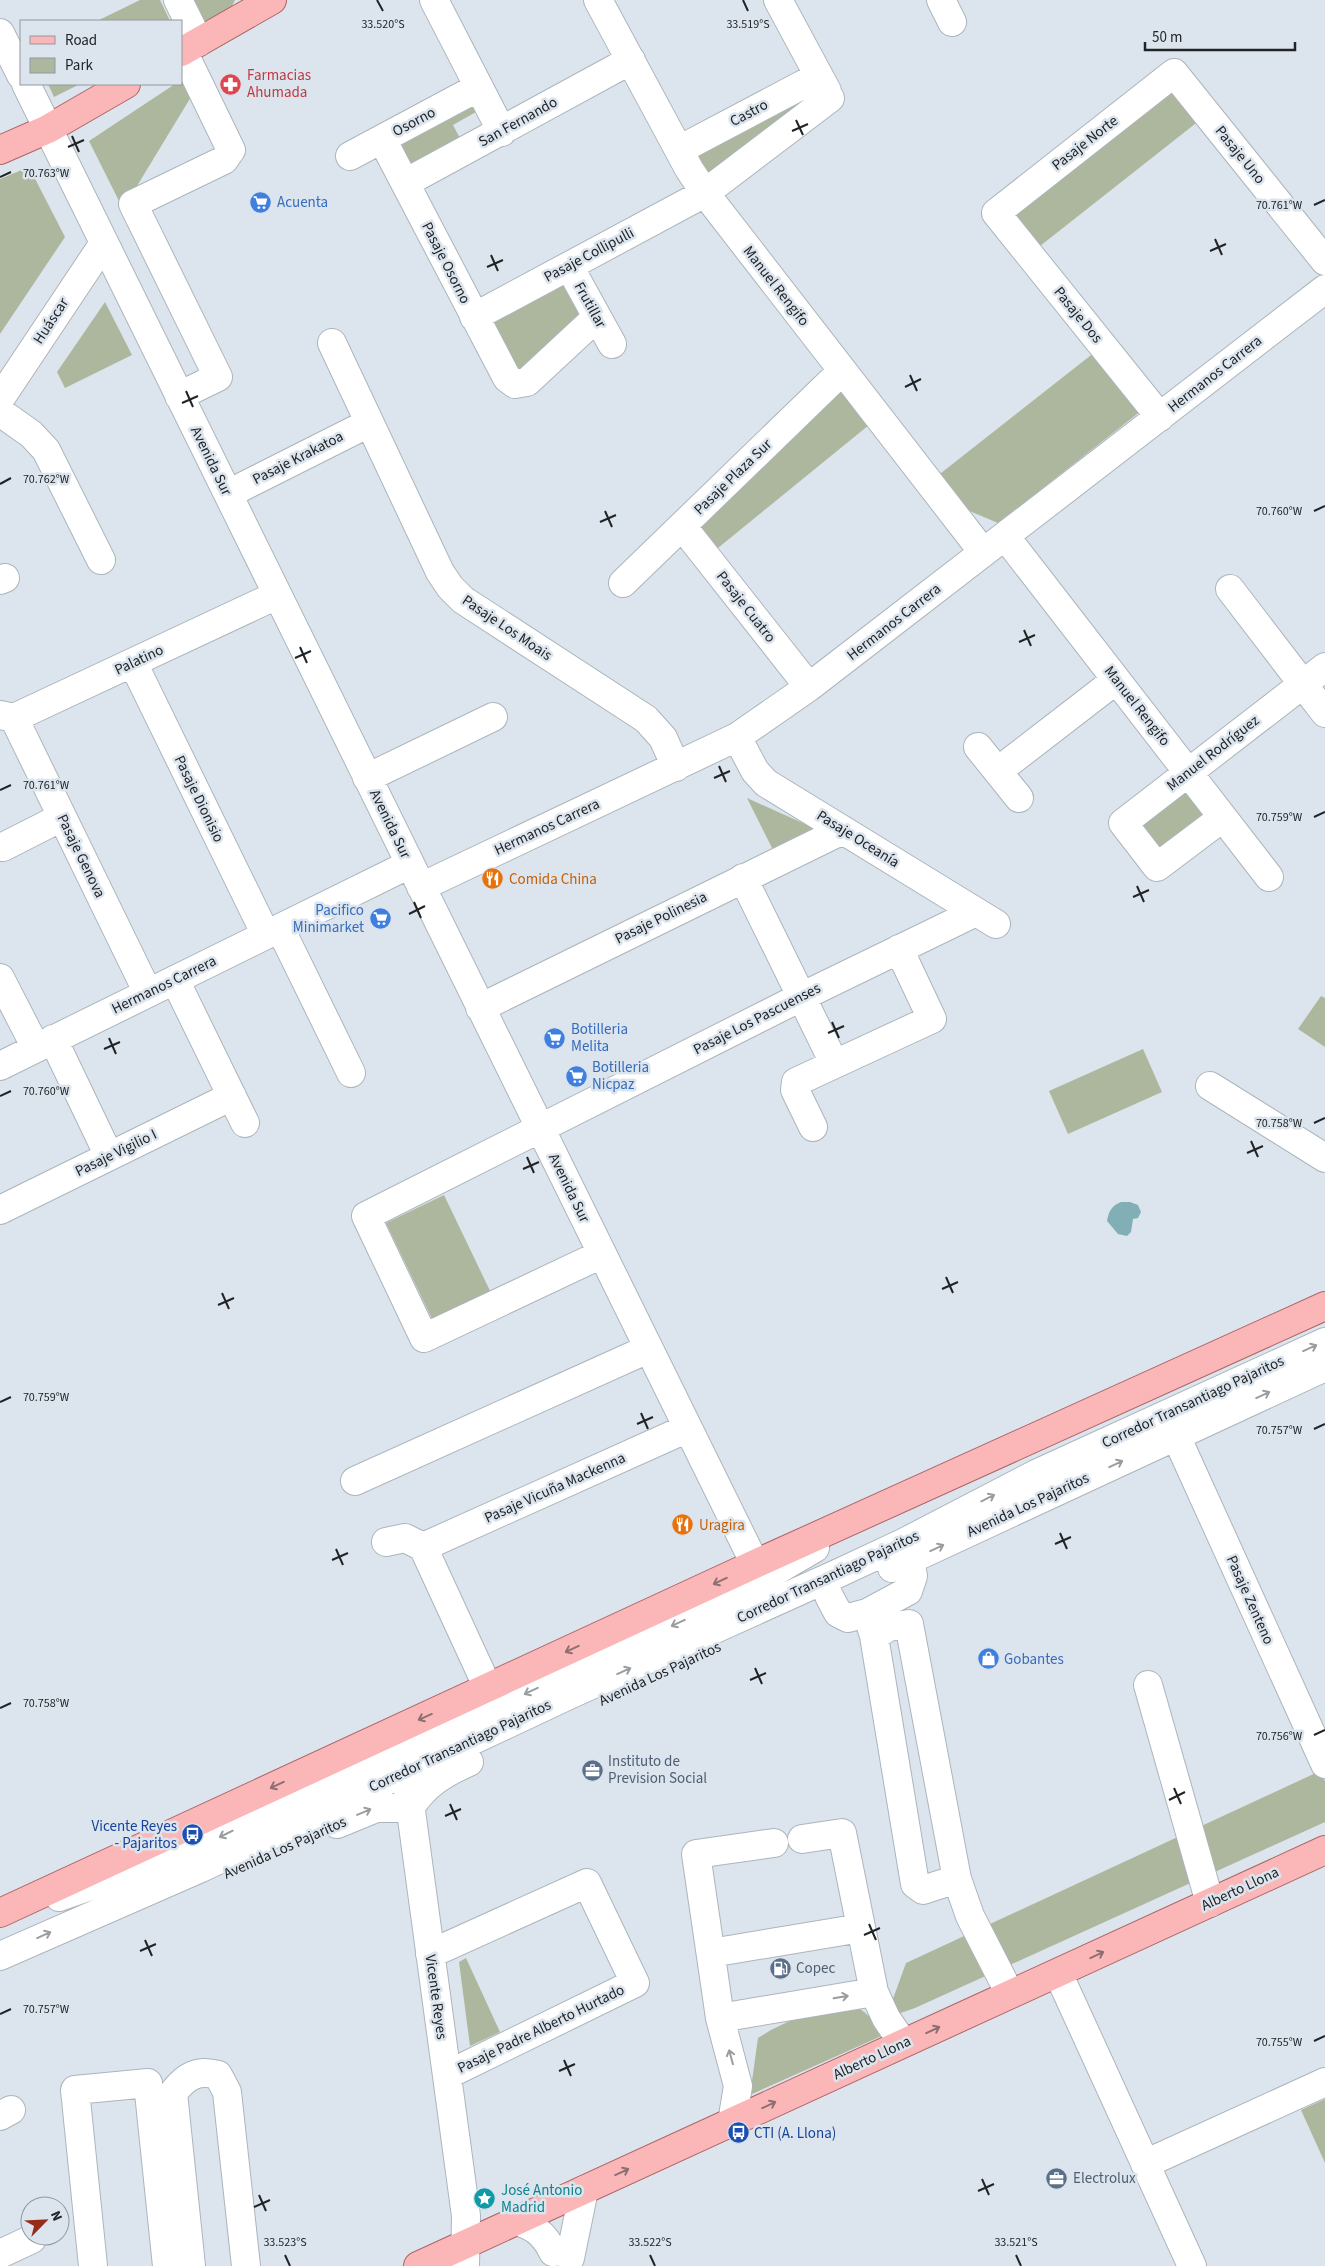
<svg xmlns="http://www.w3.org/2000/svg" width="1325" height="2266" font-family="'Source Sans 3',sans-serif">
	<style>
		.green { fill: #adb79e }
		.water { fill: #81afb5 }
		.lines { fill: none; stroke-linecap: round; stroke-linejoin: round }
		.minor-casing { stroke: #acb5bc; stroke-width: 30 }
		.major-casing { stroke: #ad6467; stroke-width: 30 }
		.minor { stroke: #fff; stroke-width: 28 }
		.major { stroke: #fbb7b8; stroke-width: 28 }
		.oneway { stroke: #9b9c9e }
		.oneway2 { stroke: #8e6e70 }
		.ticks { fill: none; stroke: #212427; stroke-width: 2 }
		.labels { text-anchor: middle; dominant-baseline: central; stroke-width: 5; stroke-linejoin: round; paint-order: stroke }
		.health-label { font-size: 15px; fill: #be3a42; stroke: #dce5ed; text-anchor: start }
		.street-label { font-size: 15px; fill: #212427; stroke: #dce5ed }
		.shop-label { font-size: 15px; fill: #366cbe; stroke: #dce5ed; text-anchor: start }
		.food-label { font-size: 15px; fill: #c56008; stroke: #dce5ed; text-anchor: start }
		.service-label { font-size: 15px; fill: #4e5e75; stroke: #dce5ed; text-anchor: start }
		.transit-label { font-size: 15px; fill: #164399; stroke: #dce5ed; text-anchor: end }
		.culture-label { font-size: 15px; fill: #0d838f; stroke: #dce5ed; text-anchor: start }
		.ticks-label { font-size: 12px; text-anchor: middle; fill: #212427; stroke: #dce5ed; stroke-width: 5; stroke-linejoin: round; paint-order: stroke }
	</style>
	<rect width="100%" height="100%" fill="#dce5ed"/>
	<!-- green -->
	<path class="green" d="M140,0H160L170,21H97Z
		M189,0H235L231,8L201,23Z
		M181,80L194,92L123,209L89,141L175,84H181Z
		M48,84H80L54,97Z
		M1173,86L1200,120L1035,250L1008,215Z
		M817,87L821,97L712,179L695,150Z
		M479,96L483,108L453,125L463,144L410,173L395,138Z
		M29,167L65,237L0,334V179Z
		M565,274L586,316L515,374L482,321Z
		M105,302L132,355L65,388L57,372Z
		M1095,352L1141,411L998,523L960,507L936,477Z
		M838,385L869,425L713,552L691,526Z
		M1185,783L1211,818L1157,859L1131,825Z
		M747,798L816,829L773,850Z
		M1321,996L1325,998V1047L1298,1029Z
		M1143,1049L1162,1092L1068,1134L1049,1091Z
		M444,1195L492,1295L434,1323L386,1223Z
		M1320,1771L1325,1781V1822L915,2008L886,2018L906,1963Z
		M466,1958L500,2032L470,2046L459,1962Z
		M839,1997C857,2003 874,2020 886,2034L750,2095L758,2038L771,2030Z
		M1325,2099V2163L1301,2110Z"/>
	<!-- water -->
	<path class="water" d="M1121,1202H1130L1138,1205L1141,1212L1138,1218L1133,1219L1131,1232L1127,1236L1118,1234L1107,1221C1109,1210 1112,1206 1121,1202Z"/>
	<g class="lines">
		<defs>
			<path id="minor" d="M178,0L199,42
				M434,0L502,132
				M598,0L689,169L705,193L983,552
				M778,0L827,91
				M941,0L952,22
				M0,33L21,75
				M26,84L755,1564
				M382,139L507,378L515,384L527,382L597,317
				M679,150L819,76
				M350,156L479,87
				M405,183L631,60
				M569,266L612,344
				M474,317L705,193L830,98
				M332,343L440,572L450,587L463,600L646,719L663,738L676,767
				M179,396L218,377L133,204L224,160L231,150L183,51
				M0,399L104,243
				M0,412L31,434L46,450L101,560
				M1160,417L996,213L1174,73L1325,261
				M228,494L369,423
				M682,526L809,687
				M1005,536L1269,877
				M0,580L5,578
				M623,583L842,371
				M1230,589L1325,713
				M133,663L266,935
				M0,715L14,718L277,595
				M14,718L148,993
				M737,737L755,771L766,783L996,924
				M978,747L1019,798
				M998,771L1116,680
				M367,778L493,717
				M1222,818L1157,867L1123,823L1325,667
				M3,847L62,817
				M743,878L834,1063
				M421,887L737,737L809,687L1325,289
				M280,928L351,1073
				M0,978L36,1048
				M175,980L245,1123
				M480,1008L843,830
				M53,1039L109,1156
				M0,1066L410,864
				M1210,1086L1325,1158
				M813,1127L795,1090L796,1082L932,1019L899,949
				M0,1210L232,1096
				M602,1254L424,1338L366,1216L801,997L976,912
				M1176,1436L1325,1764
				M355,1481L648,1349
				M386,1542L405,1538L423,1547L488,1688
				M423,1547L688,1428
				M892,1568L1325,1367
				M829,1596L838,1613L848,1618L867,1613
				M874,1636L867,1613L908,1591L913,1576L910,1560
				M1148,1685L1210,1903
				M408,1789L466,2216L465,2266
				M410,1808C425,1784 444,1773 469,1762
				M337,1824L376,1808H410
				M802,1839L842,1833L874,1992
				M957,1879L923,1890L915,1884L874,1636L889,1627L909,1624L957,1879L970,1916L1010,1994
				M59,1897L93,1885L128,1876L175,1859L397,1753L682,1622L762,1579L815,1548
				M711,1953L861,1928
				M430,1954L587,1883L635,1983L447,2075
				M0,1956L201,1868L569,1695L841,1572L903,1543L1036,1474L1325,1342
				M1058,1973L1192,2266
				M720,2018L696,1854L774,1843
				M0,2116L11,2110
				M732,2122L738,2086L720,2018L874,1992L886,2018L903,2043
				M1145,2164L1325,2082
				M515,2221C534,2225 545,2235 553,2252
				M0,2254L32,2239
				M570,2258L584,2190
				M93,2266L75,2090L148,2083L167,2266
				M191,2266L173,2093C185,2077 197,2069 218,2075L227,2092L246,2266"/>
			<path id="major" d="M181,52L272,0
				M0,150L48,129L126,84
				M0,1913L755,1564L1325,1306
				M418,2266L1325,1850"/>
		</defs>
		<!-- minor casing -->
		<use href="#minor" class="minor-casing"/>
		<!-- major casing -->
		<use href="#major" class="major-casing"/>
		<!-- minor -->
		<use href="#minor" class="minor"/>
		<!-- major -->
		<use href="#major" class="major"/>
	</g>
	<!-- one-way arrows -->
	<defs><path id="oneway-shaft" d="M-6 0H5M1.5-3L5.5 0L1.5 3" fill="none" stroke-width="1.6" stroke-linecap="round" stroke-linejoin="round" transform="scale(1.25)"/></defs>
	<g class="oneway">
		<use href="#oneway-shaft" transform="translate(1310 1348) rotate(-24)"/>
		<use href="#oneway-shaft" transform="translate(1263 1395) rotate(-25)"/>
		<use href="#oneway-shaft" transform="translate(1116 1464) rotate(-25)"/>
		<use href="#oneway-shaft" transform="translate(988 1498) rotate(-27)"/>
		<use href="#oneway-shaft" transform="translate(937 1548) rotate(-25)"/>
		<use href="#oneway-shaft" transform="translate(678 1623) rotate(155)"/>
		<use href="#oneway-shaft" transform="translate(624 1671) rotate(-24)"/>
		<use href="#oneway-shaft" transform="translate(531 1691) rotate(155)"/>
		<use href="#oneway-shaft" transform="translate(364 1812) rotate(-23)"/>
		<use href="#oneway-shaft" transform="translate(226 1834) rotate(154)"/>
		<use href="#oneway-shaft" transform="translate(44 1935) rotate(-24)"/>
		<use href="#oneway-shaft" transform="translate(841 1997) rotate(-10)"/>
		<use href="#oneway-shaft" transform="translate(731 2057) rotate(-105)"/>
	</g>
	<g class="oneway2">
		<use href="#oneway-shaft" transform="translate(720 1581) rotate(155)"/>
		<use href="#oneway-shaft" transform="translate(572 1649) rotate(155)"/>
		<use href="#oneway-shaft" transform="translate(425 1717) rotate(156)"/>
		<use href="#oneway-shaft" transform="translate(277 1785) rotate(155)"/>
		<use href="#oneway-shaft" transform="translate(1097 1955) rotate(-25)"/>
		<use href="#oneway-shaft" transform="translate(933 2030) rotate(-25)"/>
		<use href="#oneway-shaft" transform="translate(769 2105) rotate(-25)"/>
		<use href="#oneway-shaft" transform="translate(622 2172) rotate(-25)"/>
	</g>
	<!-- ticks -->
	<path class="ticks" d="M377,0L383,11M743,0L748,11M796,120L803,135M792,131L808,124M72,136L79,152M68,147L84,140M0,177L11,172M1314,205L1325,200M1215,239L1222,255M1210,251L1226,244M491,255L498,271M487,267L503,260M910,375L917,391M905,387L921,379M186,391L193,407M182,403L198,396M0,484L11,478M605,511L612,527M1314,511L1325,506M600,522L616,515M1024,630L1031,646M1019,642L1035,635M300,647L307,663M295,658L311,651M719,766L726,782M714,778L730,771M0,790L11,785M1314,817L1325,812M1137,886L1144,902M1133,897L1149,890M414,902L421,918M409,914L425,906M832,1022L839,1038M828,1033L844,1026M109,1038L116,1054M104,1049L120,1042M0,1096L11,1091M1314,1123L1325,1118M1251,1141L1258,1157M1247,1153L1263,1146M527,1157L534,1173M523,1169L539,1162M946,1277L953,1293M942,1289L958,1282M222,1293L229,1309M218,1305L234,1298M0,1402L11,1397M641,1413L648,1429M637,1424L653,1417M1314,1429L1325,1424M1060,1533L1067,1549M1055,1544L1071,1537M336,1549L343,1565M332,1560L348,1553M755,1668L762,1684M750,1680L766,1673M0,1708L11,1703M1314,1735L1325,1730M1174,1788L1181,1804M1169,1800L1185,1792M450,1804L457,1820M445,1816L461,1809M869,1924L876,1940M864,1935L880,1928M145,1940L152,1956M140,1951L156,1944M0,2014L11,2009M1314,2041L1325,2036M564,2060L571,2076M559,2071L575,2064M982,2179L989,2195M978,2191L994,2184M259,2195L266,2211M254,2207L270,2200M285,2255L290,2266M650,2255L655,2266M1016,2255L1021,2266"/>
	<!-- icons -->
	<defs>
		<symbol id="pharmacy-disc" viewBox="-11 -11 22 22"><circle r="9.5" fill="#e0444e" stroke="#dce5ed"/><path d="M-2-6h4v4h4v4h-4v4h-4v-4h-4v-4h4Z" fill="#fff"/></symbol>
		<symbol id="supermarket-disc" viewBox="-11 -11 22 22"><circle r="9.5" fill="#3f7fe0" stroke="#dce5ed"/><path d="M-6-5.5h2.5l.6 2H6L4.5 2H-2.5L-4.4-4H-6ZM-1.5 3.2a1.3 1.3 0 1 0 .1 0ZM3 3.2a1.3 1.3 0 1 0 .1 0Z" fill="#fff"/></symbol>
		<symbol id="restaurant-disc" viewBox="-11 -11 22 22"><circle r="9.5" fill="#e8710a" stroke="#dce5ed"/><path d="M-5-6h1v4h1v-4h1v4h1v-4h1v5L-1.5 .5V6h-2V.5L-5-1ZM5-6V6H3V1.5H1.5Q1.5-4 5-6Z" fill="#fff"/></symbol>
		<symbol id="shop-disc" viewBox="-11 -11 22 22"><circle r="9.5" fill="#3f7fe0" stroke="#dce5ed"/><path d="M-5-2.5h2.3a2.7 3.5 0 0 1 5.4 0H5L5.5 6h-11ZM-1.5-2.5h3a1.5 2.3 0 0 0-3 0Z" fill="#fff"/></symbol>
		<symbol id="office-disc" viewBox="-11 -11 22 22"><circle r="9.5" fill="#5c6f8a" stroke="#dce5ed"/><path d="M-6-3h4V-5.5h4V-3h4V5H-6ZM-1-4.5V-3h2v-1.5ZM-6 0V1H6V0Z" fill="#fff"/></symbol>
		<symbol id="bus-disc" viewBox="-11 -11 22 22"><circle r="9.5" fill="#1a4fb4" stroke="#dce5ed"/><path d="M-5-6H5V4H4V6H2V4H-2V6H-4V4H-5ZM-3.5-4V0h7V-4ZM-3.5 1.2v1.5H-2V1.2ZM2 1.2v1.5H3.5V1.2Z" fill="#fff"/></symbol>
		<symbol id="fuel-disc" viewBox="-11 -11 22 22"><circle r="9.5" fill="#5c6f8a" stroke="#dce5ed"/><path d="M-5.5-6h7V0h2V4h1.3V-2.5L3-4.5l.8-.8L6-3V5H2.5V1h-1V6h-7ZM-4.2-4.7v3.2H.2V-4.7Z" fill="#fff"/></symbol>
		<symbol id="sight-disc" viewBox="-11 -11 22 22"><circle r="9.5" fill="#0f9aa8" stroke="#dce5ed"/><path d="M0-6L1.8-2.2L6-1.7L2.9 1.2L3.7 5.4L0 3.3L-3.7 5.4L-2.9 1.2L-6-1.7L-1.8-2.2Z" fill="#fff"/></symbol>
	</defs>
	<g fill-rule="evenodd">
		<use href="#pharmacy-disc" x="218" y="72" width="25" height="25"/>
		<use href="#supermarket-disc" x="248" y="190" width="25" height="25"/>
		<use href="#restaurant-disc" x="480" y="866" width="25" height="25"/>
		<use href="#supermarket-disc" x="368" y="906" width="25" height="25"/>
		<use href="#supermarket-disc" x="542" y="1026" width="25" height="25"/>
		<use href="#supermarket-disc" x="564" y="1064" width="25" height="25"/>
		<use href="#restaurant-disc" x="670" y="1512" width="25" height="25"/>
		<use href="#shop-disc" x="976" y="1646" width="25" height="25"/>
		<use href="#office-disc" x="580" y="1758" width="25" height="25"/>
		<use href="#bus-disc" x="180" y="1822" width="25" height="25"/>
		<use href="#fuel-disc" x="768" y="1956" width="25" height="25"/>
		<use href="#bus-disc" x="726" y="2120" width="25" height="25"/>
		<use href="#office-disc" x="1044" y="2166" width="25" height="25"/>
		<use href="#sight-disc" x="472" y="2186" width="25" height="25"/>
	</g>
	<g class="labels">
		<!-- health labels -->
		<g class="health-label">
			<text x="247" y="75">Farmacias<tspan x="247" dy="17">Ahumada</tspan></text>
		</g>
		<!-- street labels -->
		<g class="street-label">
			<text transform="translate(749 113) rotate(-28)">Castro</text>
			<text transform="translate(414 122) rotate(-28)">Osorno</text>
			<text transform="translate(518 122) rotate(-29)">San Fernando</text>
			<text transform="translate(1085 143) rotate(-38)">Pasaje Norte</text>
			<text transform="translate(1240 155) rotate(51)">Pasaje Uno</text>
			<text transform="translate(589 255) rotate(-28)">Pasaje Collipulli</text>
			<text transform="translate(446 263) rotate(63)">Pasaje Osorno</text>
			<text transform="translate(776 286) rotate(52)">Manuel Rengifo</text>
			<text transform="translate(590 305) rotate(61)">Frutillar</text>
			<text transform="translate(1078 315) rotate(51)">Pasaje Dos</text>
			<text transform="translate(51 321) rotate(-57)">Huáscar</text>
			<text transform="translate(1215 374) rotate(-38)">Hermanos Carrera</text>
			<text transform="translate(298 458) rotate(-27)">Pasaje Krakatoa</text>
			<text transform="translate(211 461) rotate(64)">Avenida Sur</text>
			<text transform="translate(733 477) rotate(-44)">Pasaje Plaza Sur</text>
			<text transform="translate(746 607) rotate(52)">Pasaje Cuatro</text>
			<text transform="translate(894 622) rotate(-38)">Hermanos Carrera</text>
			<text transform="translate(507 628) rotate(34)">Pasaje Los Moais</text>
			<text transform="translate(139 660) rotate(-25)">Palatino</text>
			<text transform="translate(1137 706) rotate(52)">Manuel Rengifo</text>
			<text transform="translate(1213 753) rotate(-38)">Manuel Rodríguez</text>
			<text transform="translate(199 799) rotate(64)">Pasaje Dionisio</text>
			<text transform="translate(390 824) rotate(64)">Avenida Sur</text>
			<text transform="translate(547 827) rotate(-25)">Hermanos Carrera</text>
			<text transform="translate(858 839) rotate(32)">Pasaje Oceanía</text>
			<text transform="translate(81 856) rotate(64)">Pasaje Genova</text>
			<text transform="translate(661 918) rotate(-26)">Pasaje Polinesia</text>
			<text transform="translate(164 985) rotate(-26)">Hermanos Carrera</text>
			<text transform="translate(757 1019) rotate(-27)">Pasaje Los Pascuenses</text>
			<text transform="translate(116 1153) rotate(-26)">Pasaje Vigilio I</text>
			<text transform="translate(569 1188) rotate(64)">Avenida Sur</text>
			<text transform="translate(1193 1402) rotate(-25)">Corredor Transantiago Pajaritos</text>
			<text transform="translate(555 1488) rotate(-24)">Pasaje Vicuña Mackenna</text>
			<text transform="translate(1028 1505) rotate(-25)">Avenida Los Pajaritos</text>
			<text transform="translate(828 1577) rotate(-25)">Corredor Transantiago Pajaritos</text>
			<text transform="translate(1250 1600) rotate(66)">Pasaje Zenteno</text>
			<text transform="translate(660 1674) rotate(-25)">Avenida Los Pajaritos</text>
			<text transform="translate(460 1746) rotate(-25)">Corredor Transantiago Pajaritos</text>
			<text transform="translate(285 1848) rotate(-24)">Avenida Los Pajaritos</text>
			<text transform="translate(1240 1889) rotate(-25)">Alberto Llona</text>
			<text transform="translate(436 1997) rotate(82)">Vicente Reyes</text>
			<text transform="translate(541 2029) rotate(-26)">Pasaje Padre Alberto Hurtado</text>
			<text transform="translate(872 2058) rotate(-25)">Alberto Llona</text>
		</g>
		<!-- shop labels -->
		<g class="shop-label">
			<text x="277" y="202">Acuenta</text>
			<text x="364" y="910" text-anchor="end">Pacifico<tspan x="364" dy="17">Minimarket</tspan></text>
			<text x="571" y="1029">Botilleria<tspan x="571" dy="17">Melita</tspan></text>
			<text x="592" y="1067">Botilleria<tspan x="592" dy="17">Nicpaz</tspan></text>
			<text x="1004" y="1659">Gobantes</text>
		</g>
		<!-- food labels -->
		<g class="food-label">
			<text x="509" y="879">Comida China</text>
			<text x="699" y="1525">Uragira</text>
		</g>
		<!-- service labels -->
		<g class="service-label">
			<text x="608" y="1761">Instituto de<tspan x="608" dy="17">Prevision Social</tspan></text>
			<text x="796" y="1968">Copec</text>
			<text x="1073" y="2178">Electrolux</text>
		</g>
		<!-- transit labels -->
		<g class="transit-label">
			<text x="177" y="1826">Vicente Reyes<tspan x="177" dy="17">- Pajaritos</tspan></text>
			<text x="754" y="2133" text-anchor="start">CTI (A. Llona)</text>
		</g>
		<!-- culture labels -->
		<g class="culture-label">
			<text x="501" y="2190">José Antonio<tspan x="501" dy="17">Madrid</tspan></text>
		</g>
	</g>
	<g class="ticks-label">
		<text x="383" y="28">33.520°S</text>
		<text x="748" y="28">33.519°S</text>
		<text x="46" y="177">70.763°W</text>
		<text x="1279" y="209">70.761°W</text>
		<text x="46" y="483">70.762°W</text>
		<text x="1279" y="515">70.760°W</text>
		<text x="46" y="789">70.761°W</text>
		<text x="1279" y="821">70.759°W</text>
		<text x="46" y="1095">70.760°W</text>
		<text x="1279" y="1127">70.758°W</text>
		<text x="46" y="1401">70.759°W</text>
		<text x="1279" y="1434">70.757°W</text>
		<text x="46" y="1707">70.758°W</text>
		<text x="1279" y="1740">70.756°W</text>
		<text x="46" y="2013">70.757°W</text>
		<text x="1279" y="2046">70.755°W</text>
		<text x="285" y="2246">33.523°S</text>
		<text x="650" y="2246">33.522°S</text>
		<text x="1016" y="2246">33.521°S</text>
	</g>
	<!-- legend -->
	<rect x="20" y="20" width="162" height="65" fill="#dce5ed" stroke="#91989e"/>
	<rect x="30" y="36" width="25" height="8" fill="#fbb7b8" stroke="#91989e"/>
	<text x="65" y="45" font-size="15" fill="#212427">Road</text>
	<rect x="30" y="58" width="25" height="15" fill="#adb79e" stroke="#91989e"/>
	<text x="65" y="70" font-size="15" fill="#212427">Park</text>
	<!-- north arrow -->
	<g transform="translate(45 2221) rotate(66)"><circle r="24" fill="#dce5ed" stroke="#91989e"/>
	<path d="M0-4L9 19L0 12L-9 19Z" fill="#962d1b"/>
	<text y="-8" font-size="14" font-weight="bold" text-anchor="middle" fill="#212427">N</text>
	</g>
	<!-- scale -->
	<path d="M1145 42v8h150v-8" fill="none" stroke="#212427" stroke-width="2.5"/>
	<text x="1152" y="42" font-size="15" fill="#212427" stroke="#dce5ed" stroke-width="4" paint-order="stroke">50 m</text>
</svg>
